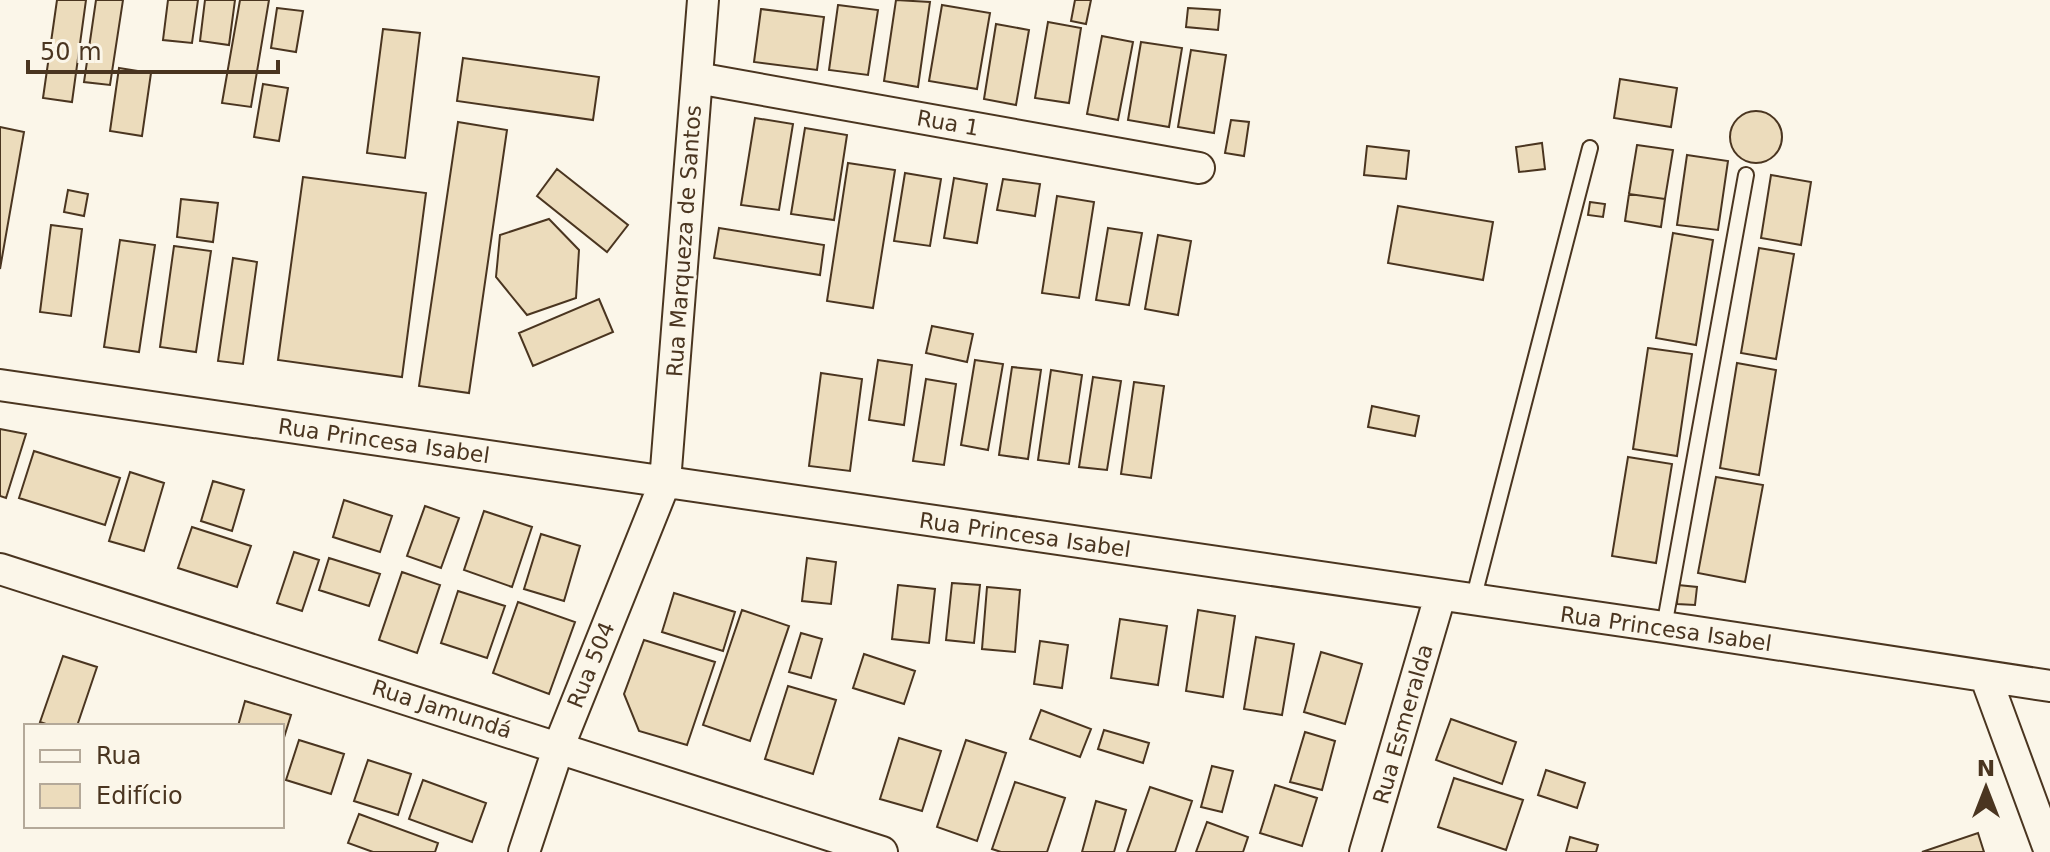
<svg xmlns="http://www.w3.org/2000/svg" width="2050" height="852" font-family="'DejaVu Sans',sans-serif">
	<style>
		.building { fill: #ecdcbc; stroke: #4a3520; stroke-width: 2 }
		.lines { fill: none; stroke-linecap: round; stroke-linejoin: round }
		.lane-casing { stroke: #4a3520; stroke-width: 18 }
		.street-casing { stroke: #4a3520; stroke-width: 34 }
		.lane { stroke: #fbf6e9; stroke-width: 14 }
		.street { stroke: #fbf6e9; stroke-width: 30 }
		.labels { text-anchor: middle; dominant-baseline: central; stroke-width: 6; stroke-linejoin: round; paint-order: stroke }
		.street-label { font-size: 22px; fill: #4a3520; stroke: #fbf6e9 }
	</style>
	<rect width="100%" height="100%" fill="#fbf6e9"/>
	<!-- building -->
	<path class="building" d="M57,0H86L72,102L43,98Z
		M96,0H123L110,85L84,82Z
		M168,0H198L192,43L163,40Z
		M205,0H235L229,45L200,41Z
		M240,0H269L251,107L222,103Z
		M896,0L930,2L918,87L884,81Z
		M1075,0H1091L1086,24L1071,21Z
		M838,5L878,10L868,75L829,70Z
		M942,5L990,13L977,89L929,81Z
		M277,8L303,11L296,52L271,48Z
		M1188,8L1220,10L1218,30L1186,27Z
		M761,9L824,17L817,70L754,62Z
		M1048,22L1081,28L1069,103L1035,98Z
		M996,24L1029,30L1016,105L984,99Z
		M383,29L420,33L405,158L367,153Z
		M1102,36L1133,42L1118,120L1087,114Z
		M1141,42L1182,48L1169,127L1128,120Z
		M1191,50L1226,55L1214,133L1178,127Z
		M463,58L599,77L593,120L457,101Z
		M119,68L151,73L142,136L110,131Z
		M1620,79L1677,88L1671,127L1614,118Z
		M263,84L288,88L279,141L254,137Z
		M1730 137a26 26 0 1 1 52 0a26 26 0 1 1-52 0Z
		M755,118L793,124L779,210L741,205Z
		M1231,120L1249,122L1244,156L1225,153Z
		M458,122L507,130L469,393L419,386Z
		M0,127L24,132L0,269Z
		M805,128L847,135L834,220L791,214Z
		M1542,143L1545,169L1519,172L1516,147Z
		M1637,145L1673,150L1665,199L1629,194Z
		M1367,146L1409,151L1406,179L1364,175Z
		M1687,155L1728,161L1718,230L1677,225Z
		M848,163L895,170L873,308L827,301Z
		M557,169L628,225L607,252L537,196Z
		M905,173L941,179L930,246L894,241Z
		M1771,175L1811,182L1801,245L1761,238Z
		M303,177L426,193L402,377L278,360Z
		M954,178L987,184L977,243L944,238Z
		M1003,179L1040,184L1035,216L997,210Z
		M68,190L88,194L84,216L64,212Z
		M1629,194L1665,199L1661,227L1625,221Z
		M1057,196L1094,202L1079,298L1042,293Z
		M181,199L218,203L213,242L177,237Z
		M1590,202L1605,204L1603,217L1588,215Z
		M1398,206L1493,222L1483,280L1388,263Z
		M549,219L579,250L576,298L527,315L496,277L500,235Z
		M51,225L82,229L71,316L40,312Z
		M719,228L824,245L820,275L714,258Z
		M1108,228L1142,233L1129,305L1096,300Z
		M1673,233L1713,240L1696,345L1656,338Z
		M1158,235L1191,241L1178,315L1145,309Z
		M120,240L155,245L139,352L104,347Z
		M174,246L211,251L196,352L160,347Z
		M1759,248L1794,254L1776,359L1741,353Z
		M233,258L257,262L243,364L218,361Z
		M599,299L613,332L533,366L519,333Z
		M932,326L973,334L967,362L926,353Z
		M1648,348L1692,354L1677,456L1633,449Z
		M878,360L912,365L904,425L869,420Z
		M975,360L1003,364L988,450L961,445Z
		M1737,363L1776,370L1759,475L1720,468Z
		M1012,367L1041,370L1028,459L999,455Z
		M1051,370L1082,375L1069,464L1038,460Z
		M821,373L862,379L850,471L809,466Z
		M1093,377L1121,381L1107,470L1079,467Z
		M926,379L956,384L944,465L913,461Z
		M1134,382L1164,386L1151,478L1121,474Z
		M1372,406L1419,416L1415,436L1368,427Z
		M0,429L26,434L6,498L0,496Z
		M34,451L120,478L105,525L19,498Z
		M1628,457L1672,464L1656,563L1612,556Z
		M130,472L164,483L144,551L109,541Z
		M1716,477L1763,485L1745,582L1698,573Z
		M213,481L244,490L232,531L201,521Z
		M344,500L392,516L380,552L333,537Z
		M425,506L459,518L441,568L407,556Z
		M484,511L532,527L512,587L464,570Z
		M192,527L251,546L237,587L178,568Z
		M541,534L580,546L564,601L524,589Z
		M294,552L319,560L302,611L277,603Z
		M329,558L380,574L369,606L319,590Z
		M807,558L836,562L831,604L802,601Z
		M402,572L440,585L417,653L379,640Z
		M952,583L980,585L974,643L946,640Z
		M898,585L935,589L929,643L892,639Z
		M1678,585L1697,587L1695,605L1677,604Z
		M987,587L1020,590L1015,652L982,649Z
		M458,591L505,606L487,658L441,643Z
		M674,593L735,612L723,651L662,632Z
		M518,602L575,622L549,694L493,673Z
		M742,610L789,626L750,741L703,725Z
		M1198,610L1235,616L1223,697L1186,691Z
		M1120,619L1167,626L1158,685L1111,678Z
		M801,633L822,639L811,678L789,672Z
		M1256,637L1294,644L1282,715L1244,709Z
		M644,640L715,662L687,745L639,731L624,694Z
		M1040,641L1068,645L1062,688L1034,684Z
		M1321,652L1362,664L1345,724L1304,712Z
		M864,654L915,671L904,704L853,688Z
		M63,656L97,667L77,726H52L40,722Z
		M788,686L836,700L813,774L765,759Z
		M245,701L291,715L282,744V726H238Z
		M1041,710L1091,729L1080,757L1030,739Z
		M1451,719L1516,742L1502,784L1436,760Z
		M1104,730L1149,743L1143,763L1098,749Z
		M1305,732L1335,741L1322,790L1290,782Z
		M899,738L941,751L922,811L880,799Z
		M299,740L344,754L331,794L286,780Z
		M966,740L1006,753L977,841L937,827Z
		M368,760L411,774L398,815L354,801Z
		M1212,766L1233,771L1222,812L1201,807Z
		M1546,770L1585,783L1577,808L1538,795Z
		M1454,778L1523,800L1506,850L1438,827Z
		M423,780L486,803L472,842L409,819Z
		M1015,782L1065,798L1047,852H1001L992,849Z
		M1275,785L1317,798L1302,846L1260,833Z
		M1150,787L1192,801L1175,852H1127Z
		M1096,801L1126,810L1114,852H1082Z
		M359,814L438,843L435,852H373L348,843Z
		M1207,822L1248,837L1243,852H1196Z
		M1978,833L1984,852H1922Z
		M1570,837L1598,845L1596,852H1566Z"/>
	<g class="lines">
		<defs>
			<path id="lane" d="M1473,600L1590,148
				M1664,627L1746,175"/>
			<path id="street" d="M697,78L1199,168
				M0,385L1664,627L2050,686
				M0,569L882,852
				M1986,678L2050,852
				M524,852L559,746L665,482L703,0
				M1365,852L1440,596"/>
		</defs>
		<!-- lane casing -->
		<use href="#lane" class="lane-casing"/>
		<!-- street casing -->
		<use href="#street" class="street-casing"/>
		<!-- lane -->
		<use href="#lane" class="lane"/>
		<!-- street -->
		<use href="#street" class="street"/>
	</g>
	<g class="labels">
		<!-- street labels -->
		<g class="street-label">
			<text transform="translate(948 123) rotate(10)">Rua 1</text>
			<text transform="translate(684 241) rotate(-86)">Rua Marqueza de Santos</text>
			<text transform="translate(384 441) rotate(8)">Rua Princesa Isabel</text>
			<text transform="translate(1025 535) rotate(8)">Rua Princesa Isabel</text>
			<text transform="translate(1666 629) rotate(8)">Rua Princesa Isabel</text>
			<text transform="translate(591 665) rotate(-68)">Rua 504</text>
			<text transform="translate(442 709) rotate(18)">Rua Jamundá</text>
			<text transform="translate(1403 724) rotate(-74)">Rua Esmeralda</text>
		</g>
	</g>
	<!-- legend -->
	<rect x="24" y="724" width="260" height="104" fill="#fbf6e9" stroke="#b4a999" stroke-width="2"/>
	<rect x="40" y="750" width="40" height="12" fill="#fbf6e9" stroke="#b4a999" stroke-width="2"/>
	<text x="96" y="764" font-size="24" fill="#4a3520">Rua</text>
	<rect x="40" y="784" width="40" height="24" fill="#ecdcbc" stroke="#b4a999" stroke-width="2"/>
	<text x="96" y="804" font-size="24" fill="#4a3520">Edifício</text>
	<!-- north arrow -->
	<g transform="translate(1986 788)" stroke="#fbf6e9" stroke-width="6" paint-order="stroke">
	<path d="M0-6L14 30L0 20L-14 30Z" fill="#4a3520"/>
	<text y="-12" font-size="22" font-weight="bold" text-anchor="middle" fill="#4a3520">N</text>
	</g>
	<!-- scale -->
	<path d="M28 60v12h250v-12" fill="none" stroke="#4a3520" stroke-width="4"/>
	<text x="40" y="60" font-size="24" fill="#4a3520" stroke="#fbf6e9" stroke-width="6" paint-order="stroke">50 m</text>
</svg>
